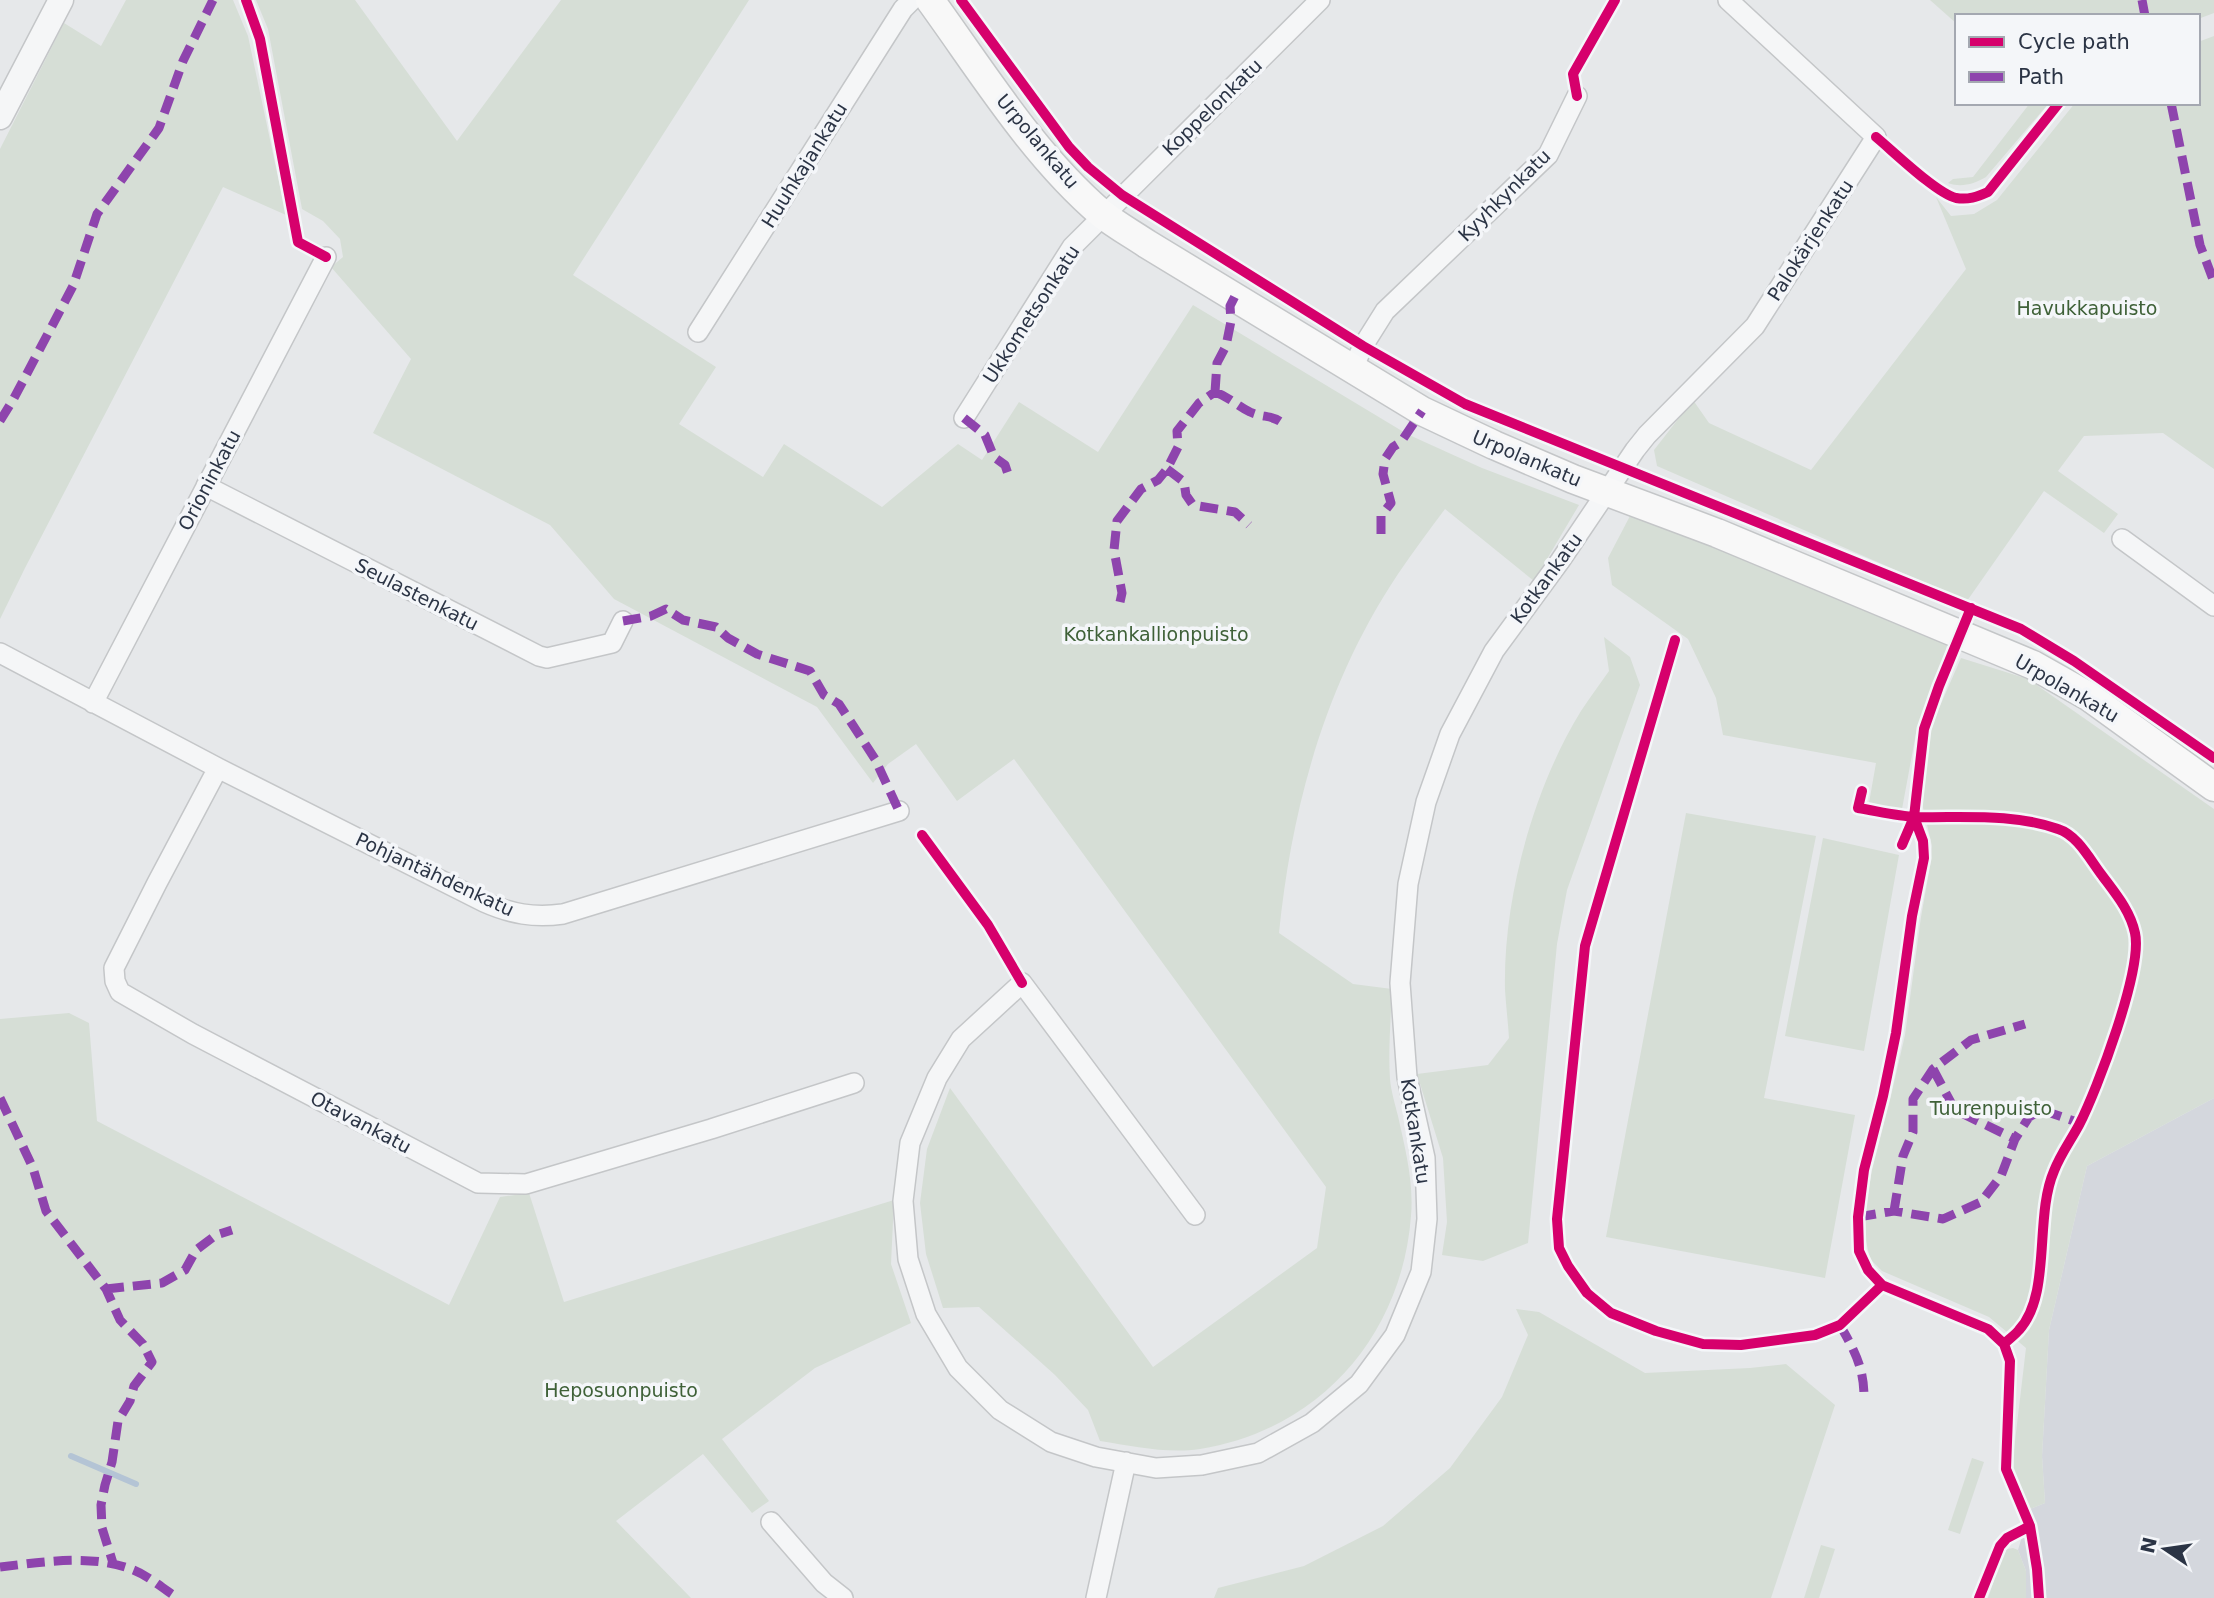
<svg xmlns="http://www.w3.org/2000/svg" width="2214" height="1598" font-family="'DejaVu Sans',sans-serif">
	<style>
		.built { fill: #d4d7dd }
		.green { fill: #d6ded6 }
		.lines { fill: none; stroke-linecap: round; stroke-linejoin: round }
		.stream { stroke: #b4c4d5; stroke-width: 6 }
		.minor-casing { stroke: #c4c6c8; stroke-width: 22 }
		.tertiary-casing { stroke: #c4c6c8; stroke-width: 27 }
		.secondary-casing { stroke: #c4c6c8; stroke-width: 31 }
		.minor { stroke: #f5f6f7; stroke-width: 19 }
		.tertiary { stroke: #f5f6f7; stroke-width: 24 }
		.secondary { stroke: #f8f8f8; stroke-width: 28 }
		.quiet { stroke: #8e44ad; stroke-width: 9; stroke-dasharray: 18 9; stroke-linecap: butt }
		.cycleway-casing { stroke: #f4f6f9; stroke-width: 15 }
		.cycleway { stroke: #d6006c; stroke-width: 10 }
		.labels { text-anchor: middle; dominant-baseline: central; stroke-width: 7; stroke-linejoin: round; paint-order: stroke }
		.street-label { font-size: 19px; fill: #2b3445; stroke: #f4f6f9 }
		.park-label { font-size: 19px; fill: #3f6138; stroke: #f4f6f9 }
	</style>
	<rect width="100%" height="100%" fill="#e6e8ea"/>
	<!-- built -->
	<path class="built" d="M2214,1098V1598H2026V1571L2018,1550L2030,1509L2045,1503L2042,1456L2049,1330L2087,1166Z"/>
	<!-- green -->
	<path class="green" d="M126,0H233L248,36L286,215L223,187L25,568L0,619V149L64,23L101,46Z
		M256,0H355L457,141L561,0H749L573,275L716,367L679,424L763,477L784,444L882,507L958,444L982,460L1019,402L1098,452L1193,305L1407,434L1482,468L1579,505L1534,581L1445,509C1429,530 1413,552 1398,574C1326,682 1292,805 1279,933L1353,984L1392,989C1391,1018 1388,1050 1390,1079C1391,1091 1395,1104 1398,1116C1405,1148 1414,1182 1411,1216C1402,1335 1320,1430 1200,1449C1167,1454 1133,1446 1100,1441L1088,1410L1055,1375L979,1307L943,1308L926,1254L920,1203L927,1149L950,1088L1153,1367L1317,1248L1326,1187L1014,759L957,801L916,744L888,764L873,783L817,707L614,599L550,525L373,433L411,359L331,267L343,257L340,239L323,221L302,209L268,29Z
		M1930,0H2214V13L2198,19V16H1957V24Z
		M2214,36V469L2163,433L2084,436L2058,471L2118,514L2104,533L2044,491L1967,601L1657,466L1654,450L1693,400L1709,423L1811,470L1966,269L1936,197L1951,216L1974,214L1997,200L2075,103H2198V42Z
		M2030,103H2049L1986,177C1974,184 1961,188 1948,183L1953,179L1973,177Z
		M1630,516L1746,557L1917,625L1947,646L1935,686L1917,728L1902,809L1869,803L1876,763L1723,735L1716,698L1688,639L1612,585L1608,558Z
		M1604,637L1630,657L1640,685L1567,890L1557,944L1528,1243L1483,1261L1442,1255L1447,1222L1443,1158L1417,1074L1488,1065L1509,1038C1508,1022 1506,1006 1505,990C1503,899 1533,789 1581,711C1590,697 1600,684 1609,671Z
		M1961,658L2028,679L2214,809V1098L2087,1166L2049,1330L2042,1456L2045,1503L2030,1509L2014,1473L2013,1458L2026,1348L1989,1317L1882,1271L1870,1259L1866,1241L1865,1211L1872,1170L1890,1100L1905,1035L1921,917L1931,861L1932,846L1921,799L1928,740L1936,715Z
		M1686,813L1816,836L1764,1098L1855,1115L1825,1278L1606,1237Z
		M1823,838L1899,855L1864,1051L1785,1036Z
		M69,1013L89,1023L97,1121L449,1305L500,1197L529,1193L564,1302L894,1200L891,1264L911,1323L815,1368L722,1439L769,1501L752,1513L703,1454L616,1521L691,1598H0V1019Z
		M1516,1309L1539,1312L1645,1373L1750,1368L1786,1364L1835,1405L1771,1598H1214L1218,1588L1304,1566L1383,1526L1450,1468L1502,1397L1528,1335Z
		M1972,1458L1984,1462L1960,1534L1948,1530Z
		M1821,1545L1835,1549L1819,1598H1804Z
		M2013,1548L2018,1550L2026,1571V1598H1988L2003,1554L2007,1549Z"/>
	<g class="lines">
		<!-- stream -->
		<path class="stream" d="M71,1456L136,1484"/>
		<defs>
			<path id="minor" d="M698,332L903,9L912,0
				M1353,368L1363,346L1385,311L1548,155L1577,96
				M964,418L1072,247L1320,0
				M206,486L539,656L547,658L612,643L623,621
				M2122,539L2214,606
				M0,653L218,768L484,902C511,914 534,918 563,914L899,811
				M93,703L326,257
				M218,768L157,883L114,968L115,981L120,992L193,1034L478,1183L526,1184L711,1129L854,1083
				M1195,1215L1022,983L961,1039L937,1078L910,1143L903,1201L908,1259L926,1314L958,1368L1000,1410L1051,1442L1096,1457L1156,1468L1202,1465L1258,1453L1312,1423L1359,1384L1395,1335L1421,1272L1427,1219L1425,1158L1407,1077L1400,983L1408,884L1426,802L1450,734L1494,651L1560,561L1635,450L1647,435L1755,326L1876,137L1728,0
				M771,1522L824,1583L843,1598
				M1096,1598L1126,1462"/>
			<path id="tertiary" d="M0,117L61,0"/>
			<path id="secondary" d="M930,0C983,73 1033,155 1102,214C1116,225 1132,234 1147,244L1422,411L1494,445L1573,479L1717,533L2033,665L2088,696L2214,787"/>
		</defs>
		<!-- minor casing -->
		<use href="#minor" class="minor-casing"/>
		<!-- tertiary casing -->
		<use href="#tertiary" class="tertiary-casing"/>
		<!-- secondary casing -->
		<use href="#secondary" class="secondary-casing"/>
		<!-- minor -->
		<use href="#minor" class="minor"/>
		<!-- tertiary -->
		<use href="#tertiary" class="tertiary"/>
		<!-- secondary -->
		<use href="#secondary" class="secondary"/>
		<!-- quiet -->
		<path class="quiet" d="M2142,0L2145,16
			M2171,103L2200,245L2214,282
			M1215,392L1217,363L1226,346L1231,321L1230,306L1235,296
			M1215,392C1229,397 1238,406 1250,412C1266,419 1272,413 1287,427
			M964,418L985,435L994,457L1005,465L1010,480
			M0,421L13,400L73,286L97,214L159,128L183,61L213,0
			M1167,469L1184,482L1186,495L1193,505L1235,512L1249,525
			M1381,534V516L1391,503L1383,474L1385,459L1393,447L1401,442L1422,411
			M1120,602L1122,593L1114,550L1117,521L1141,489L1158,480L1167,469L1178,447L1177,431L1199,403L1215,392
			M623,621L651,616L666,609L683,620L716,627L728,638L757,654L810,671L824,695L839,704L875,759L899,811
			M1933,1069L1955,1110L2015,1139
			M0,1098L33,1168L46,1211L106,1289L120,1320L143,1344L152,1362L134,1386L130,1401L118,1421L112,1462L105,1485L101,1505L102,1528L113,1563
			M1894,1211L1903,1156L1913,1132V1099L1933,1069L1971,1040L2025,1024
			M1858,1217L1894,1211L1943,1219L1981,1202L2001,1176L2015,1139L2029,1117L2042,1110L2080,1123
			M106,1289L162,1283L185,1270L196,1250L216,1235L232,1230
			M1840,1325C1854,1350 1864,1367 1864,1397
			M0,1567C43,1562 90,1554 131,1569C148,1575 163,1589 178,1598"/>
		<defs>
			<path id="cycleway" d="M246,0L260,39L298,242L326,257
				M961,0L1069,147L1088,167L1122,195L1363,346L1465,404L2021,629L2074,661L2214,758
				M1577,96L1573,74L1615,0
				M1876,137C1893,151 1936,193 1956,198C1968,200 1977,197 1988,192L2059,103
				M1675,640L1585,946L1557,1219L1559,1248L1568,1266L1587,1293L1611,1313L1656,1331L1703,1344L1741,1345L1815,1335L1840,1325L1882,1285
				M1862,791L1858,808C1877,811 1897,816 1916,817C1963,818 2013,813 2058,829C2077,835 2089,858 2101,874C2115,893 2130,910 2135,933C2143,969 2097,1090 2079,1125C2071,1140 2060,1155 2054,1171C2034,1217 2052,1294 2019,1330C2015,1335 2009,1339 2004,1344
				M1914,817L1923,841L1924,858L1912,916L1896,1033L1883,1096L1864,1170L1858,1217L1859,1251L1868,1270L1882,1285L1988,1329L2004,1344L2010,1361L2006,1469L2030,1526L2037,1569L2039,1598
				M922,835L988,925L1022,983
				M1902,845L1914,817L1924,729L1939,686L1971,608
				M1979,1598L2000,1546L2007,1538L2030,1526"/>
		</defs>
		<!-- cycleway casing -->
		<use href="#cycleway" class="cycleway-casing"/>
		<!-- cycleway -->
		<use href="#cycleway" class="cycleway"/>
	</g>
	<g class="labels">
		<!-- street labels -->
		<g class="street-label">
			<text transform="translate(1212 107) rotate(-44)">Koppelonkatu</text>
			<text transform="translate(1038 141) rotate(50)">Urpolankatu</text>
			<text transform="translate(804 165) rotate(-58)">Huuhkajankatu</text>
			<text transform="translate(1504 195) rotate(-45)">Kyyhkynkatu</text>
			<text transform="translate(1810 240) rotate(-57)">Palokärjenkatu</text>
			<text transform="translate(1031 314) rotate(-57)">Ukkometsonkatu</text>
			<text transform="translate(1527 458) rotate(23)">Urpolankatu</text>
			<text transform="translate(209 480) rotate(-62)">Orioninkatu</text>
			<text transform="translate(1546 578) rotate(-54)">Kotkankatu</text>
			<text transform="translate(417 594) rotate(27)">Seulastenkatu</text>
			<text transform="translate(2067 688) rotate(30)">Urpolankatu</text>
			<text transform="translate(435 874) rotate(25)">Pohjantähdenkatu</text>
			<text transform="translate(361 1122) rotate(28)">Otavankatu</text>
			<text transform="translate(1416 1131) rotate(81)">Kotkankatu</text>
		</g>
		<!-- park labels -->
		<g class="park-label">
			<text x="2087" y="308">Havukkapuisto</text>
			<text x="1156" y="634">Kotkankallionpuisto</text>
			<text x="1991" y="1108">Tuurenpuisto</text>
			<text x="621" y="1390">Heposuonpuisto</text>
		</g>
	</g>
	<!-- legend -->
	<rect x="1955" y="14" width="245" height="91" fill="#f4f6f9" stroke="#a4a8b1" stroke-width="2"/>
	<rect x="1969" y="37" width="35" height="10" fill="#d6006c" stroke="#a4a8b1" stroke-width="2"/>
	<text x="2018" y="49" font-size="21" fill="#2b3445">Cycle path</text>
	<rect x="1969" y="72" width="35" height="10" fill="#8e44ad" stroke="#a4a8b1" stroke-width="2"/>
	<text x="2018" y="84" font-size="21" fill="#2b3445">Path</text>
	<!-- north arrow -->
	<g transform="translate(2165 1549) rotate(283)" stroke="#f4f6f9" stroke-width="5" paint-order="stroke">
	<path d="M0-5L12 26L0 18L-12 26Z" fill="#2b3445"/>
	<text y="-10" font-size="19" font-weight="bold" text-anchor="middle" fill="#2b3445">N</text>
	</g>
</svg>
